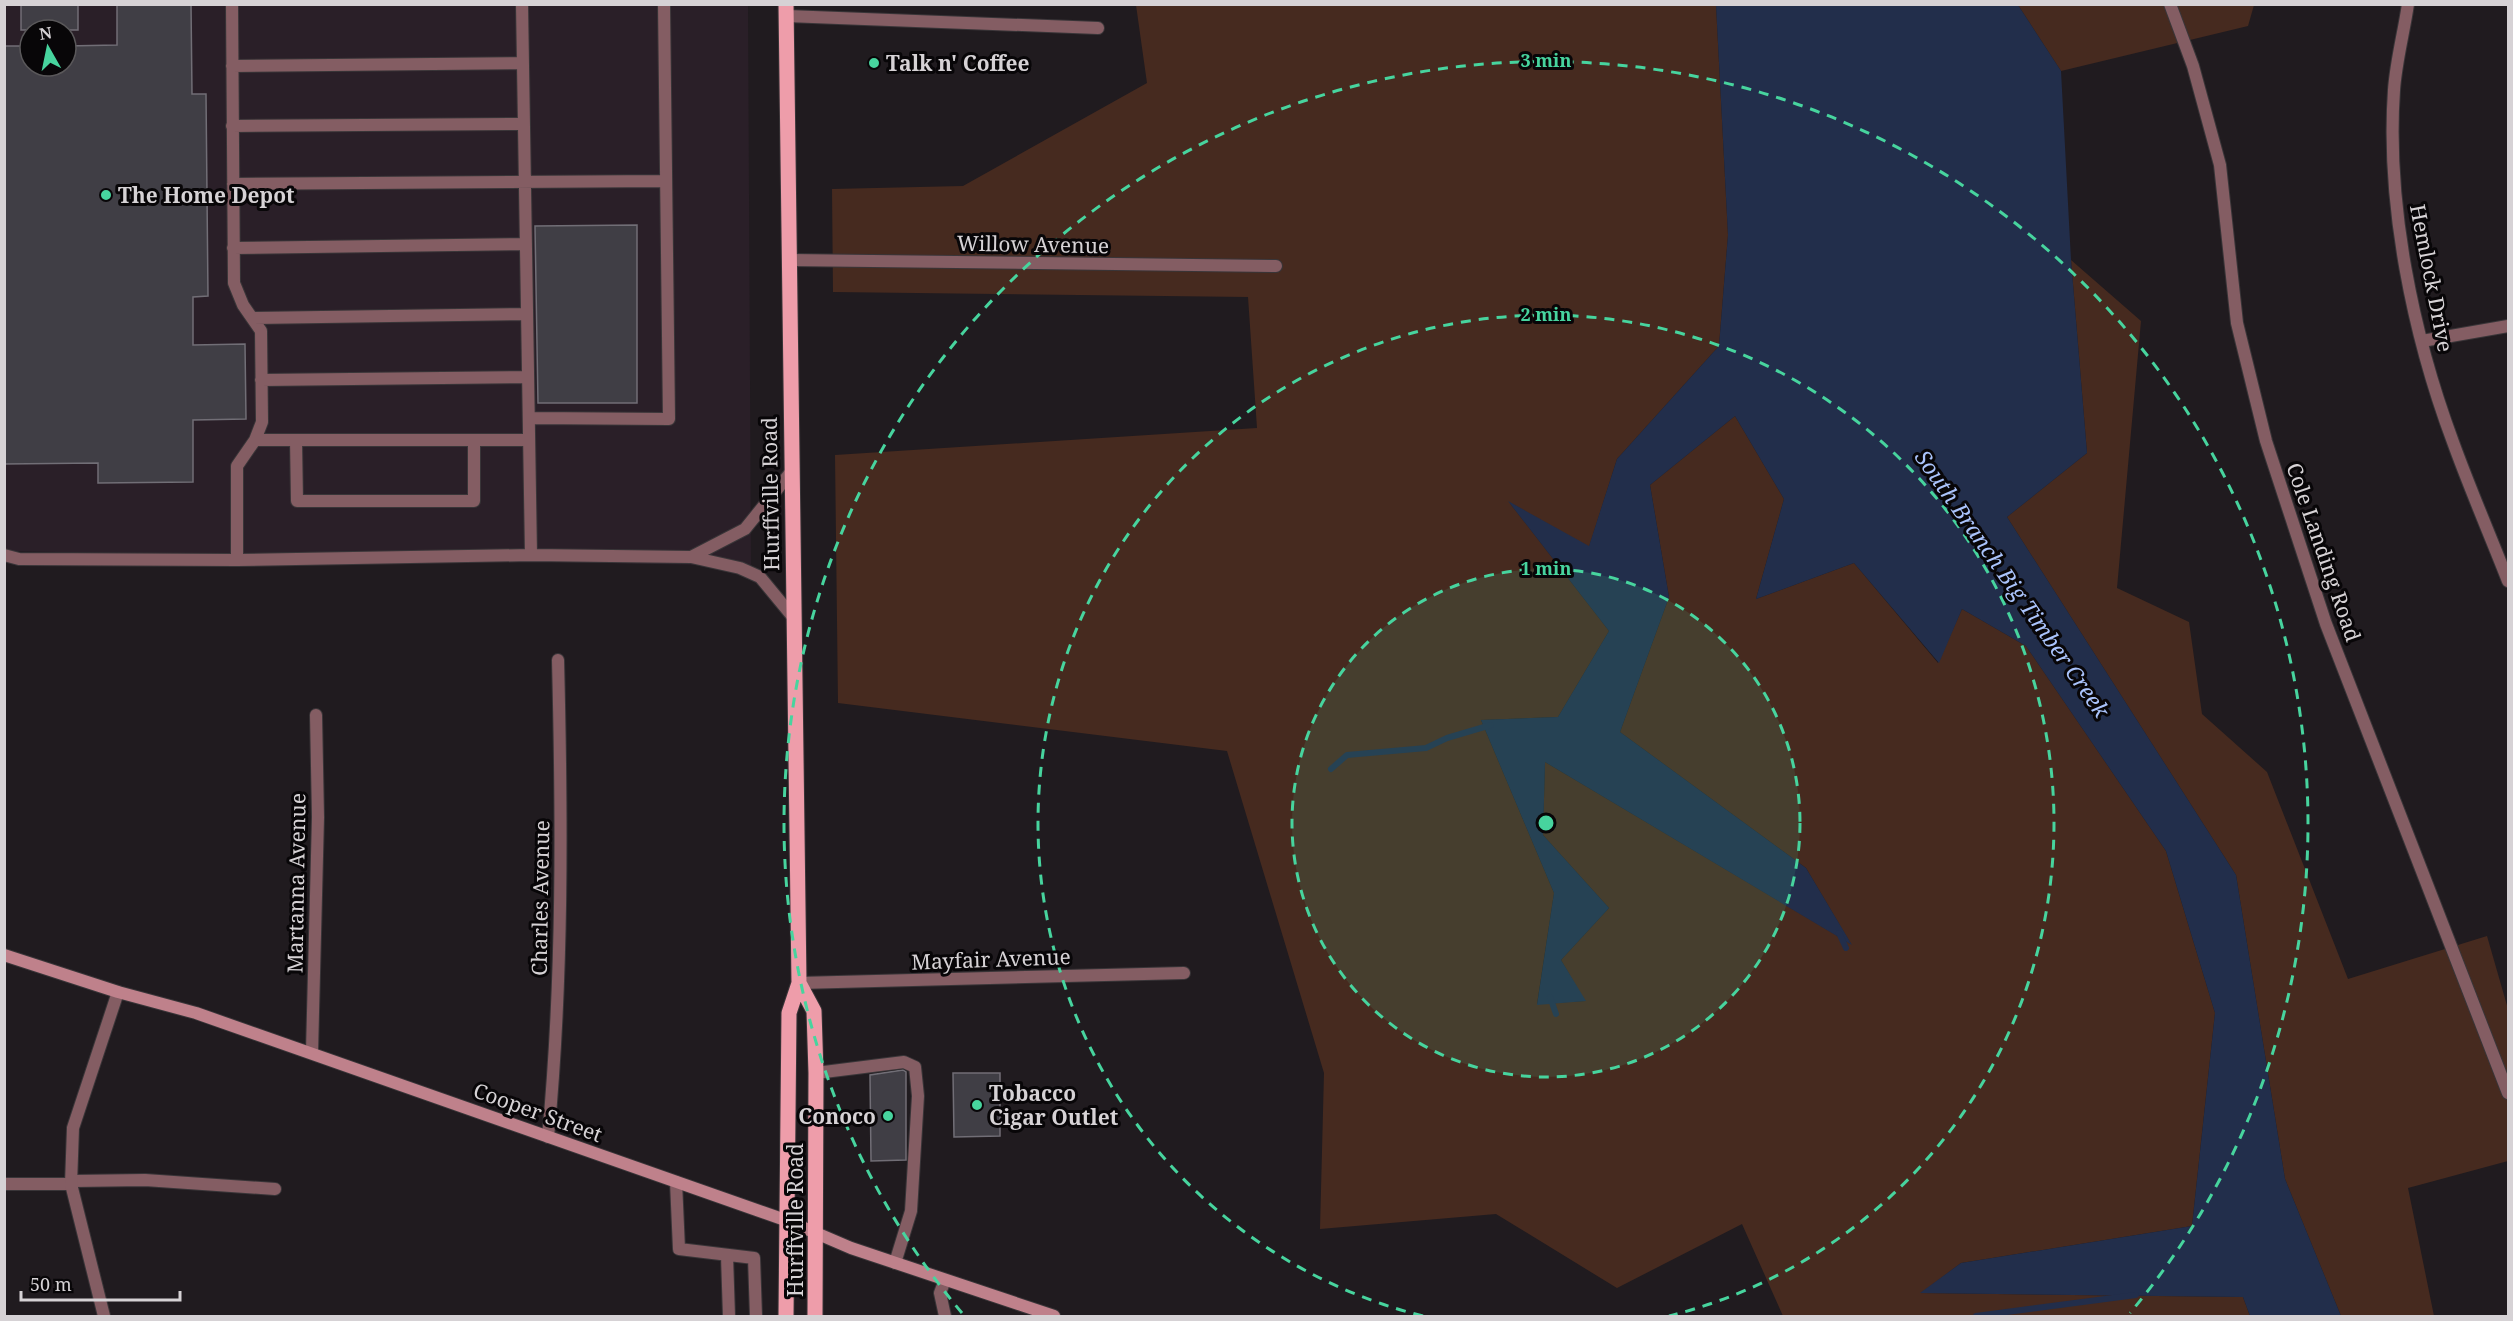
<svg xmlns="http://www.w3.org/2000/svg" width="2513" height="1321" font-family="'Noto Serif',serif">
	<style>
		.built { fill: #2a1f28; fill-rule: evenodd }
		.green { fill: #462a1f }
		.water { fill: #222e4b }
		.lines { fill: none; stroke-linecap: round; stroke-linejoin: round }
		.stream { stroke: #222e4b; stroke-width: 6 }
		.building { fill: #403e45; stroke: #716e76; stroke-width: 1.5 }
		.lane-casing { stroke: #393538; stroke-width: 14 }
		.street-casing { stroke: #393538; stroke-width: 14 }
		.secondary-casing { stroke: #393538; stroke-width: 14 }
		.primary-casing { stroke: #393538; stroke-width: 17 }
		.lane { stroke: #845d63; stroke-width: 12 }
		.street { stroke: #845d63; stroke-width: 12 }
		.secondary { stroke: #bf818b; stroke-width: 12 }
		.primary { stroke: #ee9daa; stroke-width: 15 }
		.ring { fill: none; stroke: #47d49e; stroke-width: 3; stroke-dasharray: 10 8 }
		.poi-dot { fill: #47d49e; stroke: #080608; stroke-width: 2 }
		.labels { text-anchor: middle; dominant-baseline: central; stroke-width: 6; stroke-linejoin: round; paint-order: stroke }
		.poi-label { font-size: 21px; font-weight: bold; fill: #d6d2d5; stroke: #080608; text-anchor: start }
		.street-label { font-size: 21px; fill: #d6d2d5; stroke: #080608 }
		.water-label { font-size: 22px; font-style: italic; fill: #aac3fb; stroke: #080608 }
		.centre { fill: #47d49e; stroke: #080608; stroke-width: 3 }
		.ring-label { font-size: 18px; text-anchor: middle; font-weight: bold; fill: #47d49e; stroke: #080608; stroke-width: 6; stroke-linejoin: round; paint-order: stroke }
	</style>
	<rect width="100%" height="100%" fill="#201b1f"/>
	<!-- built -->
	<path class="built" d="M5,5H748L751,566L5,551ZM30,30H66V66H30Z"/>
	<!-- green -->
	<path class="green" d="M1136,5H1716L1728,235L1719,346L1617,459L1589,547L1509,502L1609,631L1558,717L1481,720L1554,893L1537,1004L1585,1001L1561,960L1609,908L1543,835L1545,762L1851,944L1806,868L1620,732L1669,597L1650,485L1735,416L1784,499L1756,599L1854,563L1938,663L1962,609L2026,646L2166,851L2215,1013L2192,1226L1961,1263L1921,1293L2243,1297L2250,1316H1783L1742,1224L1617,1288L1496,1214L1320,1229L1324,1073L1227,751L838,703L835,455L1257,428L1248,297L833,292L832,189L963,186L1147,83Z
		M2018,5H2254L2248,26L2061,71Z
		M2071,260L2141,321L2117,588L2189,622L2202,714L2267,772L2348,979L2487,936L2508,1009V1161L2408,1188L2434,1316H2341L2285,1179L2236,875L2007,517L2087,453Z"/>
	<!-- water -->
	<path class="water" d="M1716,5H2018L2061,71L2071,260L2087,453L2007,517L2236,875L2285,1179L2341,1316H2250L2243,1297L1920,1293L1961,1263L2192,1226L2215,1013L2166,851L2026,646L1962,609L1939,663L1854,563L1756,599L1784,499L1735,416L1650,485L1669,597L1620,732L1806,868L1852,945L1545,762L1543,835L1609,908L1561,960L1586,1001L1537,1005L1554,893L1481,720L1558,717L1609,631L1508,501L1589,546L1617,459L1719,346L1728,235Z"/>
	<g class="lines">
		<!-- stream -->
		<path class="stream" d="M1331,769L1347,755L1426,748L1447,738L1491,725
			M1839,933L1846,948
			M1550,997L1556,1014
			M1976,1316L2136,1295"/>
	</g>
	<!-- building -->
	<path class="building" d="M21,4H78V30H21Z
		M117,4H191L192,94H206L208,296L193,297V345L245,344L246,419L193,420V482L98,483V463L4,464V46H30V66H66V46L117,45Z
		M637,225V403H538L535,226Z
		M903,1070L906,1072V1160L871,1161L870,1075Z
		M953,1073H1000V1136L954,1137Z"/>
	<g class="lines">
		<defs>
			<path id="lane" d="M232,66L523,63
				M232,126L523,124
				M233,184L666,181
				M233,248L526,244
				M252,318L527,314
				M261,380L528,377
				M529,418L669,419L664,4
				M255,440H529
				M296,440L297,501H474V440
				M791,472L745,529L691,557L740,568L760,577L793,617
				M4,555L19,559L237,560V466L255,440L262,422L261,331L243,305L234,283L232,4
				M531,555L691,557
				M237,560L531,555L522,4
				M816,1073L904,1062L915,1067L918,1096L911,1211L895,1263
				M72,1181L145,1180L275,1189
				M676,1182L679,1249L754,1258L756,1316
				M4,1184H71
				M727,1256L729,1316
				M945,1316L940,1293L945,1280"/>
			<path id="street" d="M2170,4L2193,66L2220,165L2237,323L2266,441L2326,624L2508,1093
				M2408,4C2404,32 2396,61 2394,90C2386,204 2413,335 2453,442C2470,489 2490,535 2508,581
				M787,16L1098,28
				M789,260L1276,266
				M2422,341L2508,326
				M799,983L1184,973
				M312,1052L318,817L316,715
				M548,1137C563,979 562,819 558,660
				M104,1316L71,1184L73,1128L118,992"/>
			<path id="secondary" d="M4,955L118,992L196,1013L788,1221L851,1248L1054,1316"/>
			<path id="primary" d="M799,983L814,1011L816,1073L815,1316
				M786,1316L789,1013L799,983L786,4"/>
		</defs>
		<!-- lane casing -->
		<use href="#lane" class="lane-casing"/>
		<!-- street casing -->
		<use href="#street" class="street-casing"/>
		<!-- secondary casing -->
		<use href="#secondary" class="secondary-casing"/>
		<!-- primary casing -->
		<use href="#primary" class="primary-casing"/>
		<!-- lane -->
		<use href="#lane" class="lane"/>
		<!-- street -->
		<use href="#street" class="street"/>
		<!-- secondary -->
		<use href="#secondary" class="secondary"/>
		<!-- primary -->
		<use href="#primary" class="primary"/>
	</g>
	<!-- distance rings -->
	<circle cx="1546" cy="823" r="254" fill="#47d49e" fill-opacity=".12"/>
	<g class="ring">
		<circle cx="1546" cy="823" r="254"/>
		<path d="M1423 1316A508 508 0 1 1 1669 1316"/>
		<path d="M962 1313A762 762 0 1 1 2130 1313"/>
	</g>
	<!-- markers -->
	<g class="poi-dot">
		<circle cx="874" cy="63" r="6"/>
		<circle cx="106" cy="195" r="6"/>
		<circle cx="977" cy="1105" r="6"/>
		<circle cx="888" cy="1116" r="6"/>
	</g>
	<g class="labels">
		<!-- poi labels -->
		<g class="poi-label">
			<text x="886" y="63">Talk n' Coffee</text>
			<text x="118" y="195">The Home Depot</text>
			<text x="989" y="1093">Tobacco<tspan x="989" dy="24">Cigar Outlet</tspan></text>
			<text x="876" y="1116" text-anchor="end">Conoco</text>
		</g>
		<!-- street labels -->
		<g class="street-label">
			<text transform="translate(1033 244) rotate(1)">Willow Avenue</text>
			<text transform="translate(2432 278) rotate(79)">Hemlock Drive</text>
			<text transform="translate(770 494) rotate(-91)">Hurffville Road</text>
			<text transform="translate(2324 552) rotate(71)">Cole Landing Road</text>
			<text transform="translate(296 883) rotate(-89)">Martanna Avenue</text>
			<text transform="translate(540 898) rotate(-89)">Charles Avenue</text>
			<text transform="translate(991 959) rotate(-2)">Mayfair Avenue</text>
			<text transform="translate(538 1112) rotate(20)">Cooper Street</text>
			<text transform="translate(795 1220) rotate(-90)">Hurffville Road</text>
		</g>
		<!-- water labels -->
		<g class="water-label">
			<text transform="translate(2013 583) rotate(55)">South Branch Big Timber Creek</text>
		</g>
	</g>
	<circle cx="1546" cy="823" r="9" class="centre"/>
	<g class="ring-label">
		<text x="1546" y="67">3 min</text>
		<text x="1546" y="321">2 min</text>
		<text x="1546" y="575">1 min</text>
	</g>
	<!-- border -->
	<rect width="2513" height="1321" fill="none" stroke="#d6d2d5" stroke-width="12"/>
	<!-- north arrow -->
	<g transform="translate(48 48) rotate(351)"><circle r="28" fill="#080608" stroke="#5a585a" stroke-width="1.5"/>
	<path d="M0-4.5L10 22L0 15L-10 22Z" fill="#47d49e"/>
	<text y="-9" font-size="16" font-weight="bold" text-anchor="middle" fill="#d6d2d5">N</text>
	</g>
	<!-- scale -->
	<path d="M21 1291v9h159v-9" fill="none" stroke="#d6d2d5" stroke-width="3"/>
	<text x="30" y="1291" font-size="18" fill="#d6d2d5" stroke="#080608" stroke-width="4.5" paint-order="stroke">50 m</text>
</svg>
